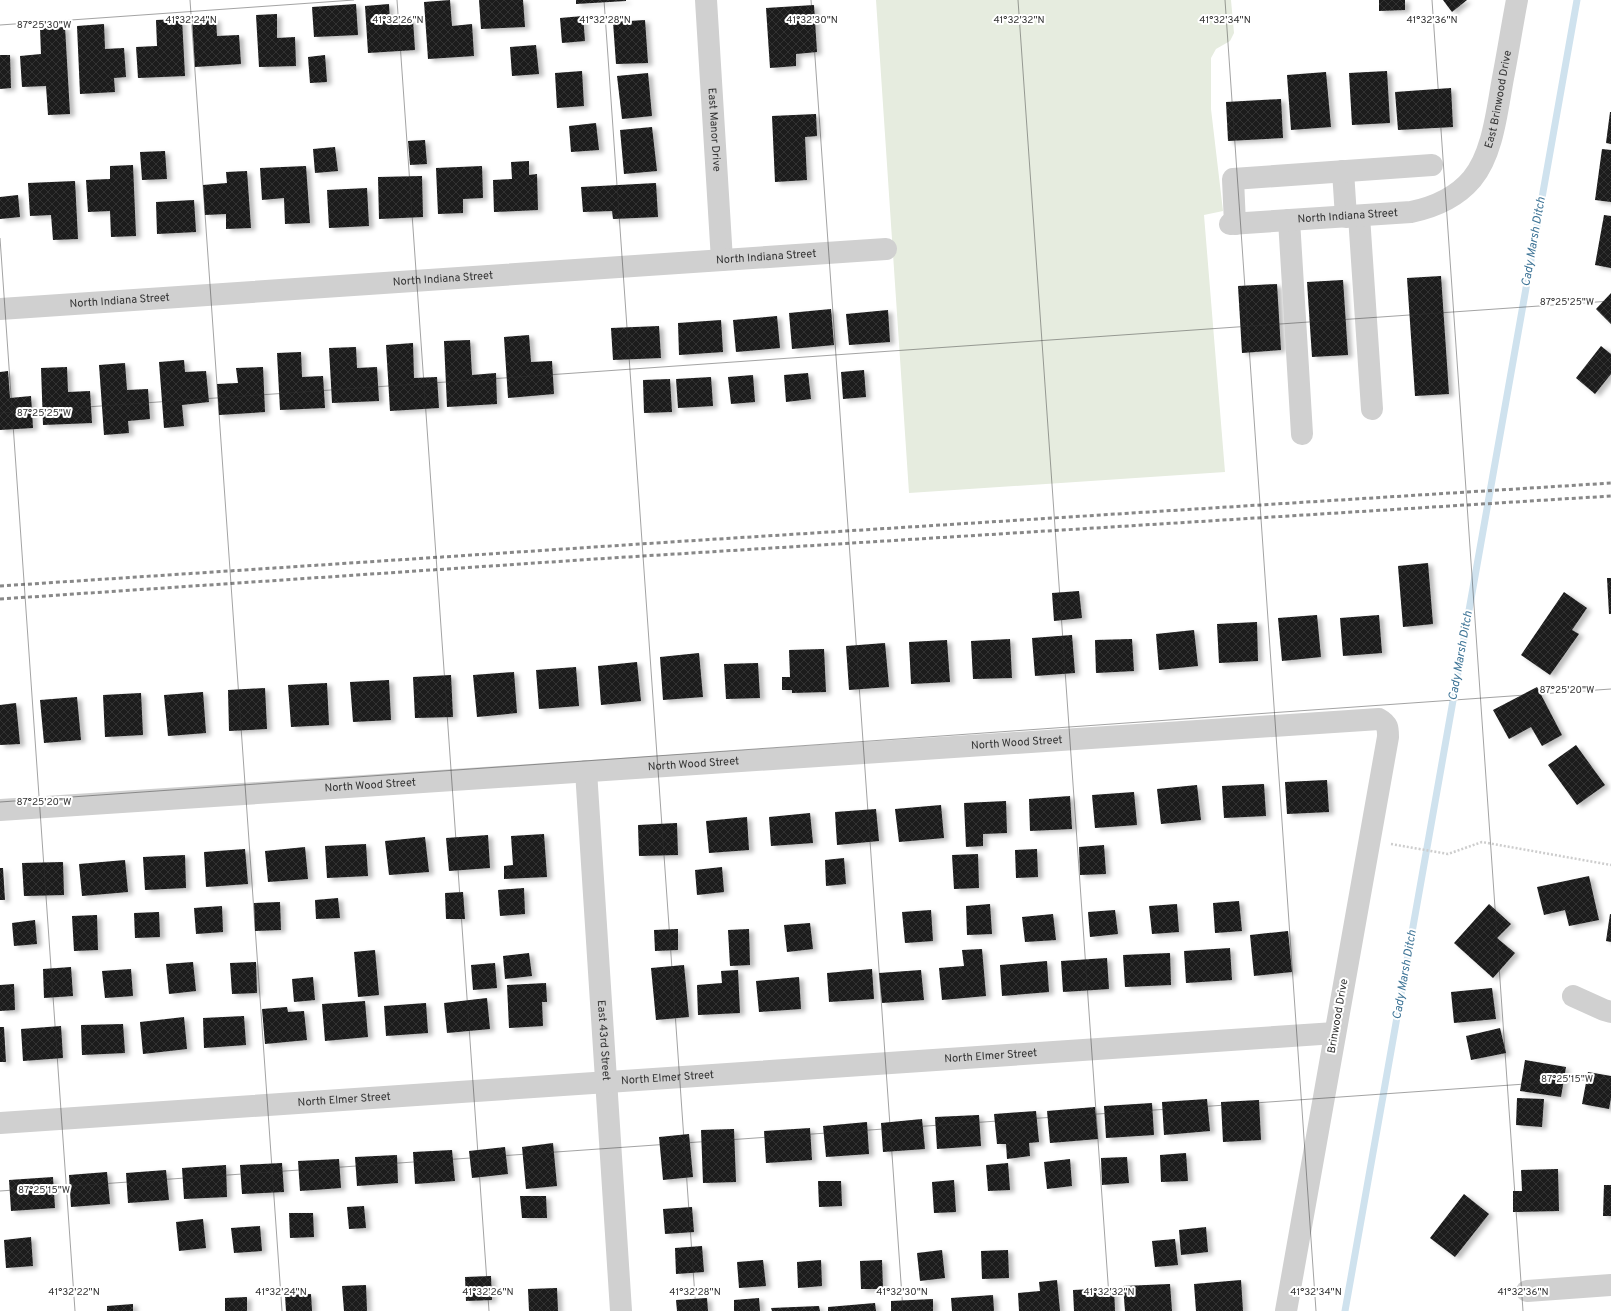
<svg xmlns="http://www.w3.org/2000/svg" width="1611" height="1311" font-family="Overpass,sans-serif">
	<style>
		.green { fill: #e6ecdf }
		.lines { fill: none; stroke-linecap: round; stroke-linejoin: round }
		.stream { stroke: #cfe2ee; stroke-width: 7 }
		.building { fill: url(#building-cross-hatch); filter: url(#shadow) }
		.path { stroke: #cdcdcd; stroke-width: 2.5; stroke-dasharray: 2 2; stroke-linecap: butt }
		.minor { stroke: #d0d0d0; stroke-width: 22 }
		.rail { stroke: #888; stroke-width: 3; stroke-dasharray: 4 3; stroke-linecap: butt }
		.ticks { fill: none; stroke: #333; stroke-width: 1; stroke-opacity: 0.45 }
		.labels { text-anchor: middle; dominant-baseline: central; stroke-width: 4; stroke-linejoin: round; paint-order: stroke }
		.street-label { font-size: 11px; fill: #333; stroke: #fff }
		.water-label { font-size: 12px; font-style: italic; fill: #3f7597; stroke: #fff }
		.ticks-label { font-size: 10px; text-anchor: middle; fill: #333; stroke: #fff; stroke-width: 4; stroke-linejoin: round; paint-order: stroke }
	</style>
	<defs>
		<pattern id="building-cross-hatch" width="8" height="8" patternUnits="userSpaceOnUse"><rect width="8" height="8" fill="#1a1a1a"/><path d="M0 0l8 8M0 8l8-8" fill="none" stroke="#333"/></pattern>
		<filter id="shadow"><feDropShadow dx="4.5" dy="2.5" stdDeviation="2" flood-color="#0004"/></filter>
	</defs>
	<rect width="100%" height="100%" fill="#fff"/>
	<!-- green -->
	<path class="green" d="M876,0H1231L1234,33L1230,41L1216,49L1211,58V109L1223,211L1204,215L1225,472L909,493Z"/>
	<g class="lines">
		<!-- stream -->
		<path class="stream" d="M1345,1311L1577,0"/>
	</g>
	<!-- building -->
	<path class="building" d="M450,0L452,26L472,24L474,56L428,59L424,2Z
		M479,0H523L525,27L481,29Z
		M576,0H626V1L576,4Z
		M1379,0H1405V10L1379,11Z
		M1443,0H1467L1452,12Z
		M356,4L358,35L314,37L312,7Z
		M389,4L390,22L413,20L415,50L368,53L365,6Z
		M814,5L817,52L796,54V66L770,68L766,8Z
		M277,14V38L295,37L296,66L259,67L256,15Z
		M583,16L585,41L562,43L560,18Z
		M182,19L185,76L138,78L136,47L157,46L156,20Z
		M216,19L217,36L239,35L241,64L195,67L192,20Z
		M645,20L648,63L616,64L613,22Z
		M104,24L105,49L124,48L126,77L114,78L115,92L80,94L77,26Z
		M65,27L70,114L48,115L46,86L22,87L20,56L41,54L40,28Z
		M536,45L539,74L512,76L510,47Z
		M0,55H10L11,88L0,89Z
		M325,55L327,82L310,83L308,57Z
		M582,71L584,106L557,108L555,73Z
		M1387,71L1390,123L1352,125L1349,73Z
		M1326,72L1331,127L1291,130L1287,75Z
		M648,73L652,116L622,119L617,76Z
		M1451,88L1453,127L1398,130L1395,92Z
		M1281,99L1283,138L1228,141L1226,102Z
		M1610,112H1611V144L1606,143Z
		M816,114L817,136L805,137L807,180L775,182L772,116Z
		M596,123L599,150L571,152L569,126Z
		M652,127L657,171L624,174L620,130Z
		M425,140L427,164L410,165L408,141Z
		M335,147L338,171L315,173L313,149Z
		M1602,149L1611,150V202L1595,200Z
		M165,151L167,179L142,180L140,152Z
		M529,161V175L537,174L538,210L494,212L493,180L512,179L511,162Z
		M133,165L136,236L111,237L110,211L88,212L86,180L110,179V166Z
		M306,166L310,223L285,224L284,198L262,200L260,168Z
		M482,166L483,198L463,199V213L438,214L436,168Z
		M247,171L251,228L226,229V214L205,215L203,185L227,183L226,172Z
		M422,176L423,217L379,219L378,177Z
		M75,181L78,239L53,240L51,215L30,216L28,183Z
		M656,183L658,217L613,219L612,211L583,212L581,187Z
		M367,188L369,226L329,228L327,190Z
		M18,195L20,217L0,219V197Z
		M194,200L196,232L157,234L156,202Z
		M1604,215L1611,216V268L1595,265Z
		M1441,276L1449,394L1415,396L1407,278Z
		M1343,280L1348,355L1312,357L1307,282Z
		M1277,284L1281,350L1242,353L1238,286Z
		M1611,293V324L1596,309Z
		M831,309L834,345L792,349L789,313Z
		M888,310L890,342L849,345L846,314Z
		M777,316L780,348L736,352L733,320Z
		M721,320L723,352L679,355L678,323Z
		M659,326L661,358L613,360L611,328Z
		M529,335L531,362L552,361L554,394L508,398L504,337Z
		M470,340L472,375L496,373L497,404L447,407L444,341Z
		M413,343L414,378L437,377L439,408L390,411L386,345Z
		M1601,346L1611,354V374L1595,394L1576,378Z
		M356,347L357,368L377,367L379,401L332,403L329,348Z
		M301,352L302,377L323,376L325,408L280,410L277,353Z
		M184,360L185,372L206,371L209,402L182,405L184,426L164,428L159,362Z
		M125,363L127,390L148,389L150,419L128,421L129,433L104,435L99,365Z
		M67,367L68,392L90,391L92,423L43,425L41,368Z
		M263,367L265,412L219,415L217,384L238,383L236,368Z
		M864,370L866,397L843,399L841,372Z
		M8,371L10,398L31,396L33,428L0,430V372Z
		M808,373L811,399L786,402L784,375Z
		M753,375L755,402L731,404L728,377Z
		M711,377L713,406L678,408L676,379Z
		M670,379L672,412L644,413L643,380Z
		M1428,563L1433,624L1403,627L1398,566Z
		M1607,578H1611V614H1609Z
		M1079,591L1082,618L1054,621L1052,593Z
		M1564,592L1587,608L1572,630L1579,634L1550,675L1521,655Z
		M1317,615L1321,657L1282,661L1278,618Z
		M1379,615L1382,653L1343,656L1340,618Z
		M1257,622L1258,661L1219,663L1217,624Z
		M1194,630L1198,666L1159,670L1156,634Z
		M1072,635L1075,673L1035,676L1032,638Z
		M1010,639L1012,678L973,679L971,641Z
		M1132,639L1134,671L1096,673L1095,640Z
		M947,640L950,682L911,684L909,642Z
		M885,643L889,687L849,690L846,646Z
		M824,649L826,692L792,693V690H782V677H790L789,650Z
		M699,653L703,697L663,700L660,657Z
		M637,662L641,701L601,705L598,666Z
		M758,663L760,698L726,699L724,664Z
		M576,667L579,706L539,709L536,670Z
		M514,672L517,713L477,717L473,675Z
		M451,675L453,717L415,718L413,677Z
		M389,680L391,720L353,722L350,682Z
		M327,683L329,725L291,727L288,685Z
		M1537,687L1562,735L1542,746L1531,727L1509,739L1493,710Z
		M265,688L267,729L229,731L228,690Z
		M203,692L206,733L168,736L164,695Z
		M141,693L143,735L105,737L103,695Z
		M77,697L81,740L44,743L40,700Z
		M16,703L20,744L0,745V705Z
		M1576,745L1605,785L1577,805L1548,765Z
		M1327,780L1329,812L1287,814L1285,782Z
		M1264,784L1266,816L1224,818L1222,786Z
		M1197,785L1201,820L1161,824L1157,789Z
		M1134,792L1137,825L1095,828L1092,795Z
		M1070,796L1072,829L1030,831L1029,799Z
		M1006,801L1007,833L983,834V846L966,847L964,803Z
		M941,805L944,838L899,842L895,809Z
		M876,809L879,841L837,845L835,812Z
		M810,813L813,843L771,846L769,817Z
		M747,817L749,850L709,853L706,821Z
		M677,823L678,855L639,856L638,825Z
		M544,834L547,877L504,879V866L513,865L511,836Z
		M488,835L490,868L449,871L446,838Z
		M425,837L429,872L389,875L385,841Z
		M366,844L368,876L327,878L325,846Z
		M1104,845L1106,874L1080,875L1079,847Z
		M305,847L308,879L268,882L265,851Z
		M245,849L248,884L206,887L204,852Z
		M1037,849L1038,877L1016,878L1015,850Z
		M978,854L979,888L954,889L952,855Z
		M185,855L186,888L145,890L143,857Z
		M844,858L846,884L826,886L825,860Z
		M125,860L128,892L82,896L79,864Z
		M63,862L64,895L24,896L22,863Z
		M722,867L724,892L697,895L695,870Z
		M0,868H3L5,900H0Z
		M1589,876L1599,920L1569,926L1565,910L1544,915L1537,887Z
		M524,888L525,914L500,916L498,890Z
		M463,892L465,919H446L445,893Z
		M338,898L340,918L316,919L315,900Z
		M1239,901L1242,931L1215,933L1213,903Z
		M280,902L281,930L255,931L254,903Z
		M990,904L992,934L967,935L966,906Z
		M1177,904L1179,932L1152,934L1149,906Z
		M1489,904L1511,924L1497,938L1515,953L1493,978L1454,943Z
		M222,906L223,932L196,934L194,908Z
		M931,910L933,941L905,943L902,912Z
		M1115,910L1118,934L1090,937L1088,912Z
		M159,912L160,937L135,938L134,913Z
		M1053,914L1056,940L1025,942L1022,917Z
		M1610,914H1611V942L1606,941Z
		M97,915L98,950L74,951L72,916Z
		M35,920L37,944L14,946L12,923Z
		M810,923L813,949L787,952L784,925Z
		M678,929V950L655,951L654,930Z
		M749,929L750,965L730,966L728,930Z
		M1288,931L1292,972L1254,976L1250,935Z
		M1230,948L1232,980L1186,983L1184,951Z
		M982,949L986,996L942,1000L939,968L964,966L962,950Z
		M375,950L379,995L358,997L354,952Z
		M529,953L532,976L505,979L503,956Z
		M1170,953L1171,985L1125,987L1123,955Z
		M1107,958L1109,989L1063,992L1061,961Z
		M1047,961L1049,992L1002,996L1000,965Z
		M193,962L196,991L169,994L166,964Z
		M256,962L257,993L232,994L230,963Z
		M495,963L497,988L473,990L471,965Z
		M684,965L689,1017L656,1020L651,968Z
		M71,967L73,996L44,998L43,969Z
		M131,969L133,996L105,998L102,971Z
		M872,969L874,999L829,1002L827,973Z
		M738,970L740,1013L698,1015L697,985L722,983L721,971Z
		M921,970L924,1000L882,1003L879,973Z
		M313,977L315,1000L294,1002L292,979Z
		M799,977L801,1009L759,1012L756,981Z
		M546,983L547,1002H542L543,1026L509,1028L507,985Z
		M14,984L15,1010L0,1011V985Z
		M1492,988L1496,1019L1454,1023L1451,992Z
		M487,998L490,1029L447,1033L444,1003Z
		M365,1001L368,1037L325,1041L322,1004Z
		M426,1003L428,1033L386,1036L384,1006Z
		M287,1007L288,1012L304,1011L307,1040L265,1044L262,1009Z
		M244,1016L246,1045L204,1048L203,1018Z
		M184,1017L187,1049L143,1054L140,1022Z
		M123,1024L125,1053L82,1055L81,1025Z
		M61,1026L63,1058L23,1061L21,1029Z
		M0,1027H4L6,1062H0Z
		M1500,1028L1506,1053L1471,1060L1466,1036Z
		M1525,1060L1566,1067L1561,1097L1520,1091Z
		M1588,1072L1611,1076V1098L1609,1109L1582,1104Z
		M1517,1098L1544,1099L1542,1127L1516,1125Z
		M1207,1099L1210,1131L1164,1135L1162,1102Z
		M1259,1100L1261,1140L1223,1142L1221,1102Z
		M1152,1103L1154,1135L1106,1138L1104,1106Z
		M1095,1107L1098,1139L1050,1143L1047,1111Z
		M1036,1111L1039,1142L1029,1143L1030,1156L1007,1159L1006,1144H997L994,1114Z
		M979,1115L981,1146L937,1149L935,1117Z
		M922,1119L925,1149L883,1152L881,1123Z
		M867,1122L869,1154L826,1157L823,1126Z
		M810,1128L812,1160L766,1163L764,1131Z
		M734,1129L736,1182L703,1183L701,1130Z
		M689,1134L693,1177L663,1180L659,1137Z
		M553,1143L557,1186L526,1189L522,1147Z
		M505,1147L508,1174L472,1178L469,1151Z
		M452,1150L455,1181L415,1184L413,1152Z
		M1186,1153L1188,1181L1161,1182L1160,1155Z
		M397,1155L398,1183L357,1186L355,1157Z
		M1127,1157L1129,1183L1102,1185L1101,1158Z
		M339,1159L341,1188L300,1191L298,1161Z
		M1070,1159L1072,1186L1047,1189L1044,1162Z
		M282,1163L284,1192L242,1194L240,1165Z
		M1008,1163L1010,1190L988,1191L986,1165Z
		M226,1165L227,1197L184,1199L182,1168Z
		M1558,1169L1559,1211L1513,1212V1191H1522L1521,1170Z
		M166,1170L169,1200L128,1203L126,1173Z
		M107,1172L110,1204L71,1207L69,1175Z
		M53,1177L55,1208L11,1211L9,1180Z
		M954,1180L956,1212L934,1213L932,1182Z
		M818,1181H841L842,1206L819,1207Z
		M1604,1185H1611V1216H1603Z
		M1464,1194L1489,1214L1455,1257L1430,1238Z
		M520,1196H546L547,1218H522Z
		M364,1206L366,1228L349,1229L347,1207Z
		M692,1207L694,1232L665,1234L663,1209Z
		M289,1213H313L314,1237L290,1238Z
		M203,1219L206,1248L179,1251L176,1222Z
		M260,1226L262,1251L234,1253L231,1228Z
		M1206,1227L1208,1252L1181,1255L1179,1230Z
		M31,1237L33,1266L6,1268L4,1240Z
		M1175,1239L1178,1265L1155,1267L1152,1241Z
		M702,1246L704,1272L676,1274L675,1248Z
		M942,1250L945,1278L920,1281L917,1253Z
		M1008,1250L1009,1278L982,1279L981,1251Z
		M763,1260L766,1286L739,1288L737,1262Z
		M821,1260L822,1286L798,1288L797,1262Z
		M882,1260L883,1289H861L860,1261Z
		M491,1276L492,1300L466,1301L465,1277Z
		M1057,1280L1060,1311H1019L1018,1293L1040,1291L1039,1282Z
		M1241,1280L1243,1311H1196L1194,1284Z
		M1170,1284L1172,1311H1125L1123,1286Z
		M366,1285L367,1311H344L342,1286Z
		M557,1288L558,1311H529L528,1289Z
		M1114,1288L1115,1311H1074L1073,1290Z
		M311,1294L312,1311H286L285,1295Z
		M993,1295L994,1311H952L951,1298Z
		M247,1297V1311H225V1298Z
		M707,1298L708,1311H677L676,1300Z
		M759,1298L760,1311H734V1300Z
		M933,1299V1311H891V1301Z
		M875,1303L876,1311H828V1307Z
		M133,1304V1311H107V1306Z
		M819,1306L820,1311H772L771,1308Z"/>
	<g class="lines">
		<!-- path -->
		<path class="path" d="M1391,844L1448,854L1482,842L1611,865"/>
		<!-- minor -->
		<g class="minor">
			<path id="s1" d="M706,0L722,260"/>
			<path d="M1343,171L1346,217"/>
			<path d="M1359,216L1372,409"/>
			<path d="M1289,220L1302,434"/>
			<path id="s2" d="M1230,224L1411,212C1435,207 1456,198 1472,179C1493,154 1497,110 1503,78C1508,52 1512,26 1517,0"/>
			<path d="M1235,224L1233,179L1432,165"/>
			<path id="s3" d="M0,309L886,249"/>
			<path id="s4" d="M586,771L621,1311"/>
			<path id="s5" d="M0,810L1379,719C1388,724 1388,728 1388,737L1286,1311"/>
			<path d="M1573,996L1604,1010L1611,1012"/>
			<path id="s6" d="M0,1123L1335,1033"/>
			<path d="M1527,1291L1611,1285"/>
		</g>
		<!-- rail -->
		<path class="rail" d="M0,586L686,541L1611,483
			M0,599L595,559L1611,496"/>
	</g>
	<!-- ticks -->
	<path class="ticks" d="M190,0L282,1311M397,0L489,1311M604,0L696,1311M811,0L903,1311M1018,0L1110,1311M1225,0L1316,1311M1432,0L1523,1311M0,25L354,0M0,238L75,1311M0,413L1611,301M0,802L1611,689M0,1191L1611,1078"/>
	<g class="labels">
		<!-- street labels -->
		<g class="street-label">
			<text stroke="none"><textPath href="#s2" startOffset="337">East Brinwood Drive</textPath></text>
			<text stroke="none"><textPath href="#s1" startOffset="130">East Manor Drive</textPath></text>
			<text stroke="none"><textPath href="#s2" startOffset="118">North Indiana Street</textPath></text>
			<text stroke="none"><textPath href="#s3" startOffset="768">North Indiana Street</textPath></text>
			<text stroke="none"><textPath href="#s3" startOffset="444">North Indiana Street</textPath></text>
			<text stroke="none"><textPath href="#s3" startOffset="120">North Indiana Street</textPath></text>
			<text stroke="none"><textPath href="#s5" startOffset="1019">North Wood Street</textPath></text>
			<text stroke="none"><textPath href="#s5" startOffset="695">North Wood Street</textPath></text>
			<text stroke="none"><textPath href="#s5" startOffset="371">North Wood Street</textPath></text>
			<text transform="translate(1338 1016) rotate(-80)">Brinwood Drive</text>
			<text stroke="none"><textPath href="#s4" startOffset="270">East 43rd Street</textPath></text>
			<text stroke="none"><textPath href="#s6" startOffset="993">North Elmer Street</textPath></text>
			<text stroke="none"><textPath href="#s6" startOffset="669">North Elmer Street</textPath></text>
			<text stroke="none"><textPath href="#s6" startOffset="345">North Elmer Street</textPath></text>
		</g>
		<!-- water labels -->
		<g class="water-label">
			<text transform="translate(1534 242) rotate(-80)">Cady Marsh Ditch</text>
			<text transform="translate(1461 656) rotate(-80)">Cady Marsh Ditch</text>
			<text transform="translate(1405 975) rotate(-80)">Cady Marsh Ditch</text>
		</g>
	</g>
	<g class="ticks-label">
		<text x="191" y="23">41°32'24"N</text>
		<text x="398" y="23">41°32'26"N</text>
		<text x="605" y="23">41°32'28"N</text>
		<text x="812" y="23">41°32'30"N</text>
		<text x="1019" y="23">41°32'32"N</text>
		<text x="1225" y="23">41°32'34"N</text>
		<text x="1432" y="23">41°32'36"N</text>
		<text x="44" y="28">87°25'30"W</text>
		<text x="1567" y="305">87°25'25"W</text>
		<text x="44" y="416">87°25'25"W</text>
		<text x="1567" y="693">87°25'20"W</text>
		<text x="44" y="805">87°25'20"W</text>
		<text x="1567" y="1082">87°25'15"W</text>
		<text x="44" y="1193">87°25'15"W</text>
		<text x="74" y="1295">41°32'22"N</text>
		<text x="281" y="1295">41°32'24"N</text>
		<text x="488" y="1295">41°32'26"N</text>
		<text x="695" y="1295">41°32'28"N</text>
		<text x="902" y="1295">41°32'30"N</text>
		<text x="1109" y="1295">41°32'32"N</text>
		<text x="1316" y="1295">41°32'34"N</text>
		<text x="1523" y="1295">41°32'36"N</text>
	</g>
</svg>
